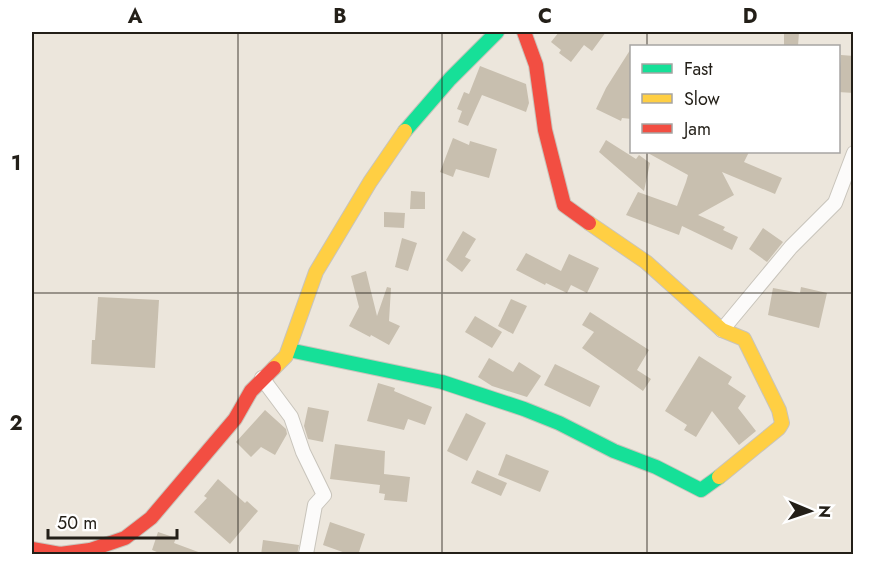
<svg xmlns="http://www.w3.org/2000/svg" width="885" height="586" font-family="Jost,sans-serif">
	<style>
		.building { fill: #c8bfaf }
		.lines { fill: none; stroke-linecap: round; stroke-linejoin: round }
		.street-casing { stroke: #c8c4bb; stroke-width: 16 }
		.fast-casing { stroke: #c8c4bb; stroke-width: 16 }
		.slow-casing { stroke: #c8c4bb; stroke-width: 16 }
		.jam-casing { stroke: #c8c4bb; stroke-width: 16 }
		.street { stroke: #fcfbfa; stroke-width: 14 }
		.fast { stroke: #16e098; stroke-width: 14 }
		.slow { stroke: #ffcf43; stroke-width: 14 }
		.jam { stroke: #f24e42; stroke-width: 14 }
		.grid { fill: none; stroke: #231f18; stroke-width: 1.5; stroke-opacity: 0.55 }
		.neatline { fill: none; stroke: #231f18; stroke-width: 2 }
		.grid-label { font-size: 20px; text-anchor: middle; font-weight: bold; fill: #231f18 }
	</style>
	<rect width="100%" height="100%" fill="#ece6dc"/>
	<!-- building -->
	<path class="building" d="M559,32H606L592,51L584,45L571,62L559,53L561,50L551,42Z
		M784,32H799L798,46H784Z
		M632,47V119L622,118L621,121L596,109L606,88Z
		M841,55L854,56V93L838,92Z
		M480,66L526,84L529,103L526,112L482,95L468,126L458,122L462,111L457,109L464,92L469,94Z
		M453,138L469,145L470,141L497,149L489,178L456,169L453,177L440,172Z
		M606,140L636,159L639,155L650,163L644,191L599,152Z
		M646,152H749L744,162L782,178L775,194L722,172L734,195L698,215L725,227L723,230L738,237L732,250L682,226L679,235L626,215L638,192L677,206L686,182L688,175Z
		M411,191L425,192V209H410Z
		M384,212L405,213L404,228L384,227Z
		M763,228L783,242L767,262L749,249Z
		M463,231L476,239L465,257L471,260L462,272L446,260Z
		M402,238L417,243L408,271L395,267Z
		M526,253L561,271L569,254L599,268L587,293L571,285L567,293L546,283L545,285L516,270Z
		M366,271L377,316L387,287L391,288L389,321L400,326L389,345L371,335L370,337L349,326L359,307L351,276Z
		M801,287L827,293L819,328L768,315L773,288L800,293Z
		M98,297L159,300L155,368L91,364L92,340H95Z
		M511,299L527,306L513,334L498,326Z
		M590,312L649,350L637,370L651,379L643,391L582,348L594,332L582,325Z
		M475,316L502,332L492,348L465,332Z
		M699,356L732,377L728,384L746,396L738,408L756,431L739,445L712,411L696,437L684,430L687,425L665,411Z
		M489,358L513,372L519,362L541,376L527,397L492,386L478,377Z
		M555,364L600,386L590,407L544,385Z
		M378,383L395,388L394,391L432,407L425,425L408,419L404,430L367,421Z
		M308,407L329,411L323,442L308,439L304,426Z
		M265,410L286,429L287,434L275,455L261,447L251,457L236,442Z
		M466,413L486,423L467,461L447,451Z
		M335,444L385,451L384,474L410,477L407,502L384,500L385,494L379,493L380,485L330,479Z
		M506,454L549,471L540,492L498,475Z
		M477,470L507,483L501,496L471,483Z
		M218,479L245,503L247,501L258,511L230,544L194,512L207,498L204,496Z
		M330,522L365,534L358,555H351L323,545Z
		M158,532L176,538L174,543L201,553V555H164L152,550Z
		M263,540L299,545L297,555H261Z"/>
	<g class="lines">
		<defs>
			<path id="street" d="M722,330L791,247L835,203L854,153
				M262,378L291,417L303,452L324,495L315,505L306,554"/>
			<path id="fast" d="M405,131L450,79L497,32
				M289,350L442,382L524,409L559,423L614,451L656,467L701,490L719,477"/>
			<path id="slow" d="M589,223L646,262L722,330L744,339L779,410L782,423L779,428L719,477
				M274,368L286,356L316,272L370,182L405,131"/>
			<path id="jam" d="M524,32L536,65L545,130L564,205L589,223
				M32,549L60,554L90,550L125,538L151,518L235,419L251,391L274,368"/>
		</defs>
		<!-- street casing -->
		<use href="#street" class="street-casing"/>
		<!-- fast casing -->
		<use href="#fast" class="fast-casing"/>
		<!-- slow casing -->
		<use href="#slow" class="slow-casing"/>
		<!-- jam casing -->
		<use href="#jam" class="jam-casing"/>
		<!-- street -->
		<use href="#street" class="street"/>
		<!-- fast -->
		<use href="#fast" class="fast"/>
		<!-- slow -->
		<use href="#slow" class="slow"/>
		<!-- jam -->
		<use href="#jam" class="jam"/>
	</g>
	<!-- grid -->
	<path class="grid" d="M238,32V554M442,32V554M647,32V46M647,152V554M32,293H854"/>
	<!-- border -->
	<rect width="885" height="586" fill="none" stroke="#ffffff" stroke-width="66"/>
	<!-- legend -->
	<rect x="630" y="45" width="210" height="108" fill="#ffffff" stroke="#a7a5a3" stroke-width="1.5"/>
	<rect x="642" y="64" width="30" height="9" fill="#16e098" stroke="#a7a5a3" stroke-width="1.5"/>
	<text x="684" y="75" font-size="18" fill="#231f18">Fast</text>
	<rect x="642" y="94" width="30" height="9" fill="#ffcf43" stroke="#a7a5a3" stroke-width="1.5"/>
	<text x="684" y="105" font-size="18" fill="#231f18">Slow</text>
	<rect x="642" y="124" width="30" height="9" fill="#f24e42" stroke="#a7a5a3" stroke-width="1.5"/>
	<text x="684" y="135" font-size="18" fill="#231f18">Jam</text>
	<!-- north arrow -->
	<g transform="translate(810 511) rotate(92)" stroke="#ffffff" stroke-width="4.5" paint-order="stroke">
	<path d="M0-4.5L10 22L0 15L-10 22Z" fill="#231f18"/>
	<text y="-9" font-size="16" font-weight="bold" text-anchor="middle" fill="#231f18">N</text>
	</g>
	<!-- scale -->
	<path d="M48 529v9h129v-9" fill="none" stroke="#231f18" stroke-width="3"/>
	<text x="57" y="529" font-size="18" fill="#231f18" stroke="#ffffff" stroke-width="4.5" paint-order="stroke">50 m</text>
	<rect x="33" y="33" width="819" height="520" class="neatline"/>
	<g class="grid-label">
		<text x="135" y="23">A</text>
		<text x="340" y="23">B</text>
		<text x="545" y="23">C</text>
		<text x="750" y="23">D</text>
		<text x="16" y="170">1</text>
		<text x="16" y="430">2</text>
	</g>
</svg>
